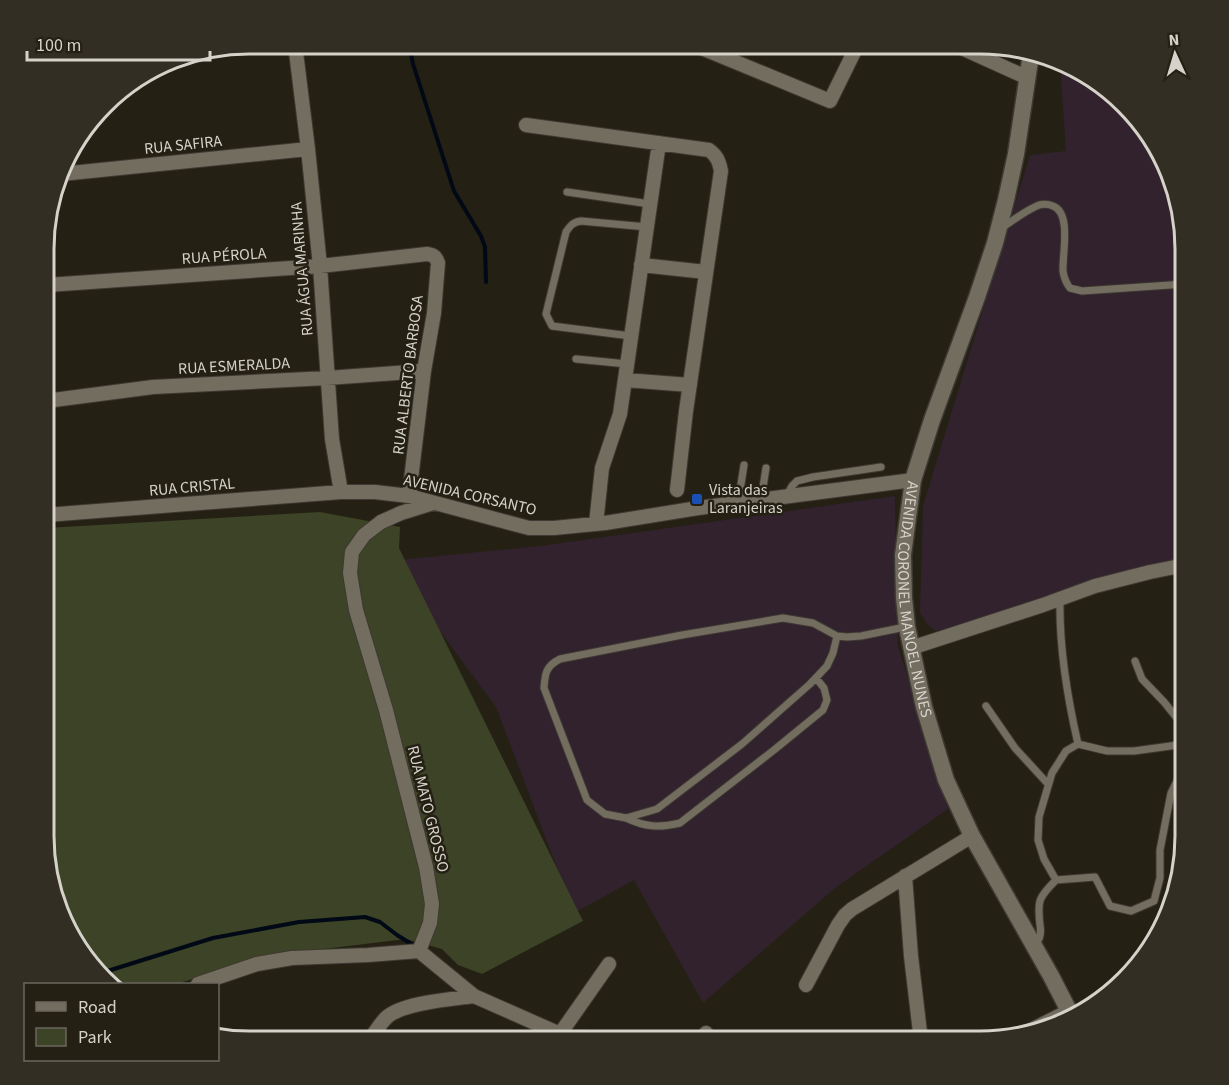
<svg xmlns="http://www.w3.org/2000/svg" width="1229" height="1085" font-family="'Source Sans 3',sans-serif">
	<style>
		.industrial { fill: #31222d }
		.green { fill: #3c4326 }
		.lines { fill: none; stroke-linecap: round; stroke-linejoin: round }
		.stream { stroke: #000915; stroke-width: 4 }
		.service-casing { stroke: #3e3932; stroke-width: 9 }
		.minor-casing { stroke: #3e3932; stroke-width: 16 }
		.tertiary-casing { stroke: #3e3932; stroke-width: 19 }
		.service { stroke: #736d60; stroke-width: 7 }
		.minor { stroke: #736d60; stroke-width: 14 }
		.tertiary { stroke: #736d60; stroke-width: 16 }
		.transit-dot { fill: #1a4fb4; stroke: #252014; stroke-width: 2 }
		.labels { text-anchor: middle; dominant-baseline: central; stroke-width: 5; stroke-linejoin: round; paint-order: stroke }
		.street-label { font-size: 16px; fill: #d5d2ca; stroke: #252014 }
		.poi-label { font-size: 16px; fill: #d5d2ca; stroke: #252014; text-anchor: start }
		.rim { fill: none; stroke: #d5d2ca; stroke-width: 3 }
	</style>
	<rect width="100%" height="100%" fill="#252014"/>
	<!-- industrial -->
	<path class="industrial" d="M1060,65H1070L1134,113L1170,170L1185,236V561L954,628L936,631L926,623L920,612L923,506L1030,155L1066,151Z
		M895,496L898,646L948,809L835,888L703,1003L634,880L574,913L496,707L388,561L540,546Z"/>
	<!-- green -->
	<path class="green" d="M320,512L400,527L399,548L583,921L482,974L458,965L442,949L406,939L258,957L177,984H112L95,972L59,914L44,849L46,528Z"/>
	<g class="lines">
		<!-- stream -->
		<path class="stream" d="M409,44L413,64L454,191L481,236L485,247L486,282
			M98,974L213,938L299,922L365,917L380,922L397,935L413,945"/>
		<defs>
			<path id="service" d="M567,192L650,204
				M1003,227C1014,220 1026,210 1039,205C1043,204 1048,204 1053,206C1072,213 1062,255 1063,271C1064,278 1066,283 1070,288L1082,291L1185,284
				M631,336L552,326L546,314L566,232C570,226 573,222 581,221L647,227
				M576,359L627,364
				M786,497L792,486L797,481L813,477L881,467
				M761,500L766,468
				M738,503L744,465
				M1060,599C1059,648 1067,696 1078,744
				M1185,630L1183,633L1185,652
				M837,636L833,653L827,666L810,684L742,744L657,809L626,818L605,814L587,800L544,688C545,673 546,666 560,659L682,635L783,618L813,623L837,636L847,637L861,636L905,627
				M1135,661L1142,679L1164,702L1185,728
				M986,706L1015,748L1048,784
				M1185,744L1134,751H1107L1078,744L1066,751L1052,773L1039,817L1038,840L1044,859L1056,880L1095,877L1110,906L1131,911L1154,901L1160,878V850L1171,793L1185,765
				M626,818C645,827 659,828 680,823L774,750L823,710L827,700L824,688L816,678
				M1034,942L1039,939C1041,934 1041,931 1040,925C1037,900 1039,897 1056,880
				M560,1034H586L607,1041"/>
			<path id="minor" d="M295,44L308,149L320,266L332,439L341,492
				M692,44L830,101L858,44
				M953,44L1028,78
				M203,51L273,44
				M526,125L709,150C717,156 719,161 721,171L686,411L677,490
				M61,174L308,149
				M641,265L706,272
				M47,285L320,266L427,254C434,255 436,257 438,263L434,313L424,371L409,496
				M625,380L690,385
				M46,401L153,387L327,378L424,371
				M46,515L341,492H375L409,496L529,528H554L605,523L698,508L913,480
				M596,524L602,468L620,414L659,143
				M911,648L1043,605L1095,586L1150,572L1185,565
				M905,876L911,956L921,1041
				M419,951L430,923L432,904L426,867L386,710L356,610L350,573L352,552L364,535L381,522L401,513L433,503
				M419,951L474,996L560,1034
				M198,984L257,964L292,958L368,955L419,951
				M806,985L838,925L845,915L852,909L972,836
				M1021,1035L1069,1011
				M369,1041C374,1034 379,1025 386,1018C401,1003 452,999 474,996
				M553,1041L560,1034L609,964
				M705,1041L706,1033"/>
			<g id="tertiary">
				<path id="s1" d="M1031,54L1016,154L1006,200L995,243L977,297L932,420L913,480L903,555L904,598L907,627L924,707L946,780L972,836L1051,976L1069,1011L1071,1018"/>
			</g>
		</defs>
		<!-- service casing -->
		<use href="#service" class="service-casing"/>
		<!-- minor casing -->
		<use href="#minor" class="minor-casing"/>
		<!-- tertiary casing -->
		<use href="#tertiary" class="tertiary-casing"/>
		<!-- service -->
		<use href="#service" class="service"/>
		<!-- minor -->
		<use href="#minor" class="minor"/>
		<!-- tertiary -->
		<use href="#tertiary" class="tertiary"/>
	</g>
	<!-- markers -->
	<rect class="transit-dot" x="691" y="493" width="12" height="12" rx="3"/>
	<g class="labels">
		<!-- street labels -->
		<g class="street-label">
			<text transform="translate(183 145) rotate(-6)">RUA SAFIRA</text>
			<text transform="translate(224 256) rotate(-4)">RUA PÉROLA</text>
			<text transform="translate(302 269) rotate(-95)">RUA ÁGUA MARINHA</text>
			<text transform="translate(234 366) rotate(-3)">RUA ESMERALDA</text>
			<text transform="translate(408 375) rotate(-83)">RUA ALBERTO BARBOSA</text>
			<text transform="translate(192 487) rotate(-5)">RUA CRISTAL</text>
			<text transform="translate(470 495) rotate(13)">AVENIDA CORSANTO</text>
			<text stroke="none"><textPath href="#s1" startOffset="564">AVENIDA CORONEL MANOEL NUNES</textPath></text>
			<text transform="translate(428 809) rotate(76)">RUA MATO GROSSO</text>
		</g>
		<!-- poi labels -->
		<g class="poi-label">
			<text x="709" y="490">Vista das<tspan x="709" dy="18">Laranjeiras</tspan></text>
		</g>
	</g>
	<!-- crop -->
	<path d="M0 0H1229V1085H0ZM249 54H980A195 195 0 0 1 1175 249V836A195 195 0 0 1 980 1031H249A195 195 0 0 1 54 836V249A195 195 0 0 1 249 54Z" fill="#332e23" fill-rule="evenodd"/>
	<path class="rim" d="M249 54H980A195 195 0 0 1 1175 249V836A195 195 0 0 1 980 1031H249A195 195 0 0 1 54 836V249A195 195 0 0 1 249 54Z"/>
	<!-- legend -->
	<rect x="24" y="983" width="195" height="78" fill="#252014" stroke="#6b675d" stroke-width="1.5"/>
	<rect x="36" y="1002" width="30" height="9" fill="#736d60" stroke="#6b675d" stroke-width="1.5"/>
	<text x="78" y="1013" font-size="18" fill="#d5d2ca">Road</text>
	<rect x="36" y="1028" width="30" height="18" fill="#3c4326" stroke="#6b675d" stroke-width="1.5"/>
	<text x="78" y="1043" font-size="18" fill="#d5d2ca">Park</text>
	<!-- north arrow -->
	<g transform="translate(1175 54) rotate(356)" stroke="#252014" stroke-width="4.5" paint-order="stroke">
	<path d="M0-4.5L10 22L0 15L-10 22Z" fill="#d5d2ca"/>
	<text y="-9" font-size="16" font-weight="bold" text-anchor="middle" fill="#d5d2ca">N</text>
	</g>
	<!-- scale -->
	<path d="M27 51v9h183v-9" fill="none" stroke="#d5d2ca" stroke-width="3"/>
	<text x="36" y="51" font-size="18" fill="#d5d2ca" stroke="#252014" stroke-width="4.5" paint-order="stroke">100 m</text>
</svg>
